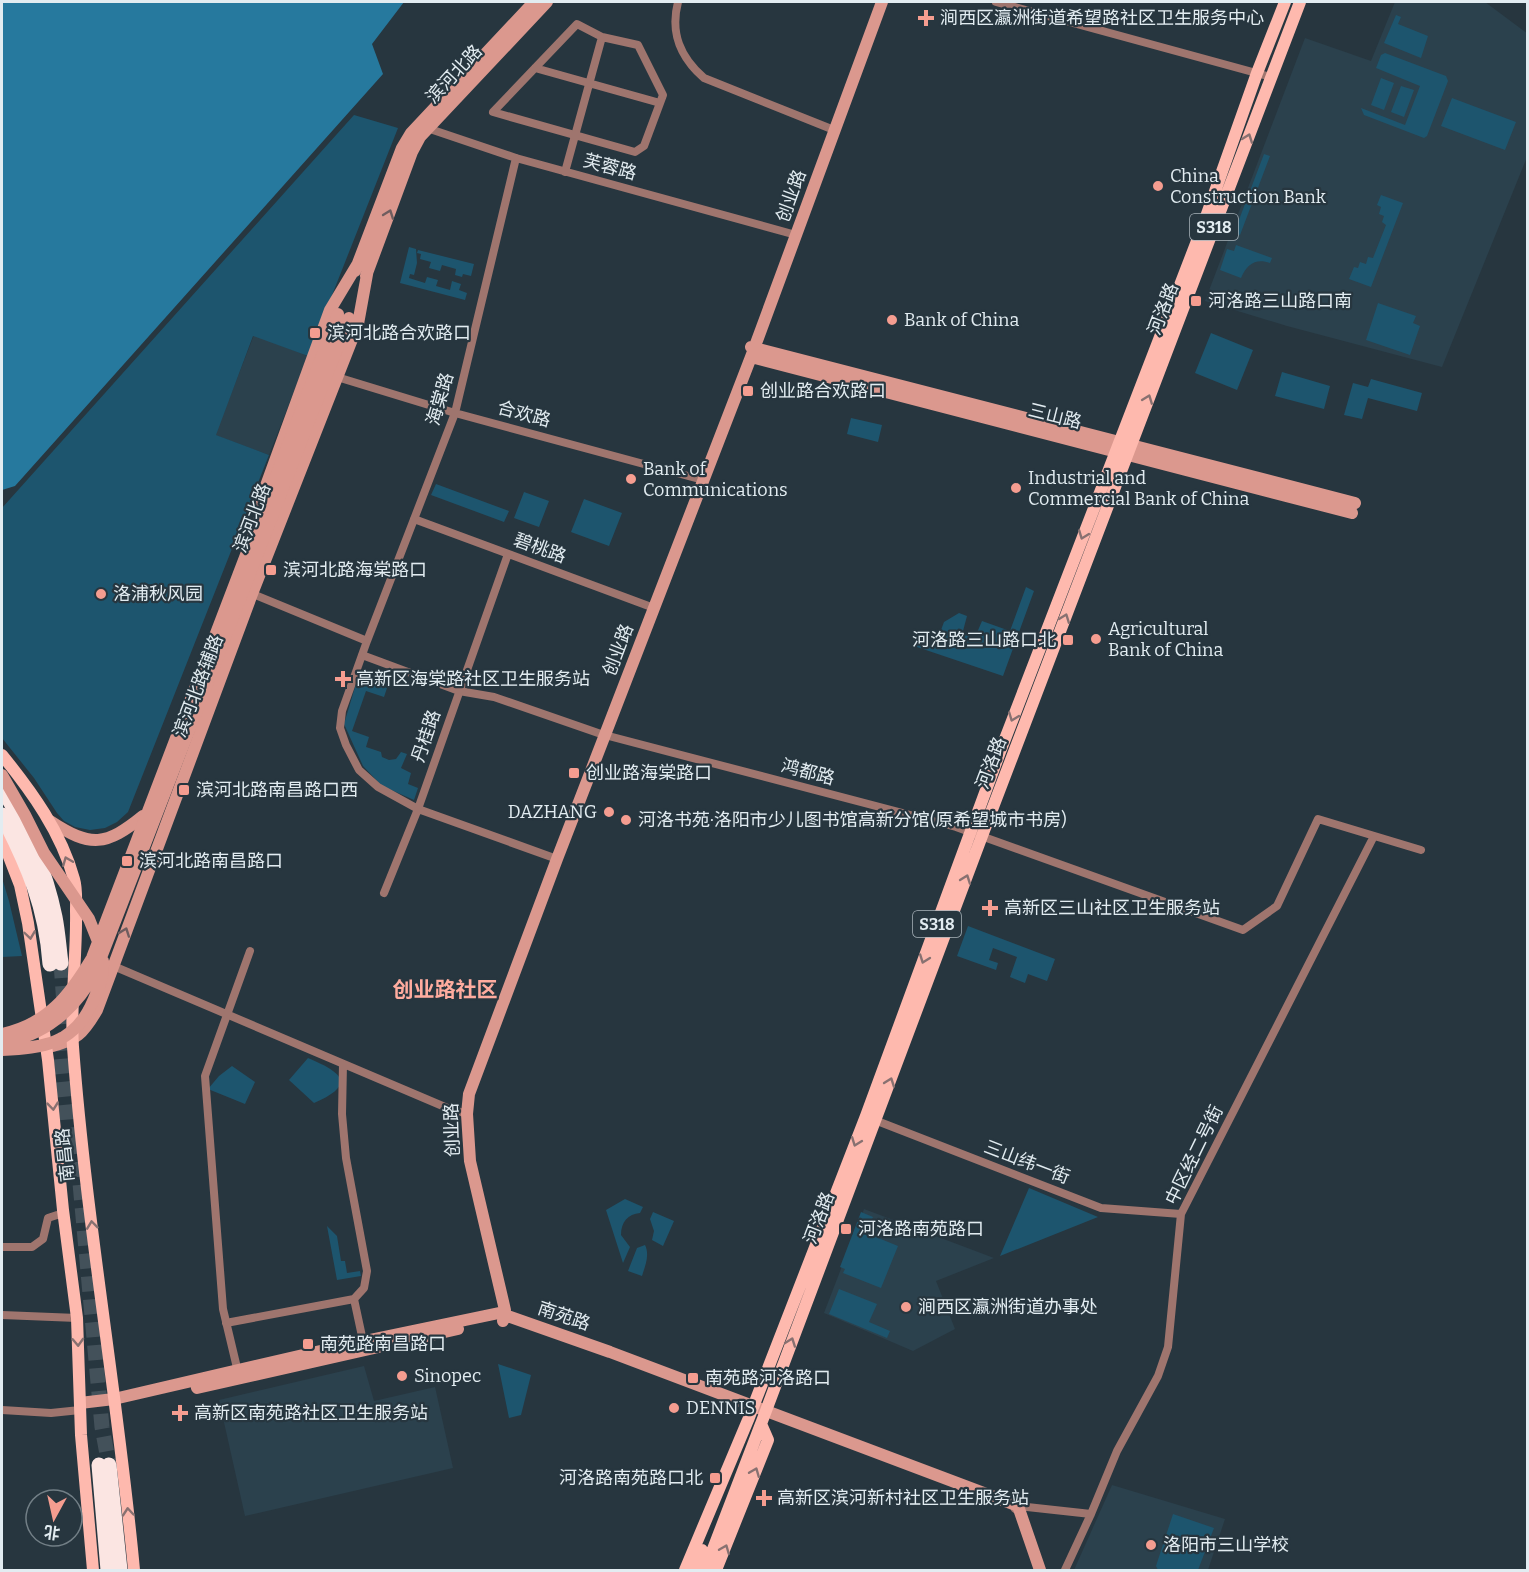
<svg xmlns="http://www.w3.org/2000/svg" width="1529" height="1572" font-family="Bitter,'Noto Sans SC',serif">
	<style>
		.built { fill: #2b414d }
		.green { fill: #1d556e }
		.water { fill: #26799e }
		.lines { fill: none; stroke-linecap: round; stroke-linejoin: round }
		.stream { stroke: #26799e; stroke-width: 2 }
		.highway-tunnel { stroke: #43515a; stroke-width: 15; stroke-dasharray: 15 8; stroke-linecap: butt }
		.street { stroke: #9f756e; stroke-width: 8 }
		.secondary { stroke: #db988e; stroke-width: 12 }
		.primary { stroke: #feb9ae; stroke-width: 12 }
		.highway { stroke: #fbe5e2; stroke-width: 15 }
		.secondary-bridge { stroke: #db988e; stroke-width: 12 }
		.oneway { stroke: #887171 }
		.oneway2 { stroke: #6f5d5f }
		.poi-dot { fill: #f59d90; stroke: #27363f; stroke-width: 2 }
		.labels { text-anchor: middle; dominant-baseline: central; stroke-width: 4.5; stroke-linejoin: round; paint-order: stroke }
		.shield { fill: #27363f; stroke: #aab5bc; stroke-width: 1.5 }
		.shield-label { font-size: 16px; font-weight: bold; fill: #e2ecf1 }
		.poi-label { font-size: 18px; fill: #e2ecf1; stroke: #27363f; text-anchor: start }
		.street-label { font-size: 18px; fill: #e2ecf1; stroke: #27363f }
		.quarter-label { font-size: 21px; font-weight: bold; fill: #ffac9f; stroke: #27363f }
	</style>
	<rect width="100%" height="100%" fill="#27363f"/>
	<!-- built -->
	<path class="built" d="M1395,2H1485L1528,34L1527,157L1442,367L1287,326L1205,301L1305,38L1371,61Z
		M254,335L308,356L269,455L215,435Z
		M864,1209L994,1258L936,1281L955,1329L913,1351L824,1313Z
		M364,1366L374,1401L435,1387L453,1468L245,1516L219,1400Z
		M1112,1485L1225,1519L1208,1570H1074Z"/>
	<!-- green -->
	<path class="green" d="M1396,15L1401,17L1398,24L1428,36L1421,58L1384,43Z
		M1385,53L1446,76L1448,81L1427,136L1424,138L1364,115L1361,108L1405,125L1420,86L1376,68L1381,55Z
		M1381,78L1394,83L1384,110L1371,105Z
		M1401,86L1414,90L1404,117L1391,112Z
		M1452,98L1516,122L1505,150L1441,126Z
		M354,115L398,128L308,356L253,336L216,435L269,455L128,812L117,822L105,828L90,830L75,827L64,821L57,813L34,778L2,738V508Z
		M1264,154L1270,156L1240,235L1234,233Z
		M1381,195L1403,203L1371,287L1349,279L1354,267L1358,268L1360,262L1366,264L1368,257L1373,258L1386,225L1382,222L1384,216L1379,214L1381,207L1377,205Z
		M1236,245L1272,258L1270,263C1256,258 1247,264 1241,278L1220,270L1227,249L1234,251Z
		M409,247L416,249L417,263L414,275L410,274L409,278L425,283L427,277L438,280L436,286L450,290L452,281L461,284L459,290L467,293L465,300L400,283Z
		M418,250L474,264L471,276L463,274L462,277L455,275L456,269L442,265L440,271L429,268L431,262L420,259L421,254L417,253Z
		M1378,303L1416,316L1413,323L1420,326L1410,355L1366,340Z
		M1211,333L1253,350L1237,390L1195,373Z
		M1282,372L1330,386L1324,409L1275,396Z
		M1371,379L1422,393L1417,411L1368,398L1362,419L1344,415L1353,383L1368,387Z
		M851,418L882,425L878,442L847,434Z
		M436,484L509,511L504,522L431,495Z
		M524,492L549,501L539,527L514,518Z
		M584,499L622,513L609,546L571,532Z
		M1026,587L1034,591L1003,676L914,646L916,640L935,646L944,622L959,613L967,616L963,631L968,636L976,635L982,621L1010,631Z
		M358,677L387,688L384,697L366,691L352,731L369,737L366,747L381,752L382,757L389,760L396,759L401,752L407,754L401,768L411,773L408,784L418,788L414,800L382,786L363,766L344,724Z
		M2,878L9,901L22,956L2,957Z
		M968,926L1055,959L1047,981L1028,974L1025,983L1010,977L1017,957L993,948L989,960L998,963L996,970L957,956Z
		M308,1058C341,1072 358,1084 314,1103L289,1080Z
		M232,1066L255,1082L245,1104L208,1089L219,1076Z
		M1029,1188L1098,1217L1000,1256Z
		M625,1199L643,1207L640,1213C628,1214 621,1222 621,1235L630,1247L623,1263L606,1210Z
		M653,1212L674,1221L663,1246L652,1240L654,1231L650,1219Z
		M861,1212L873,1217L866,1233L898,1246L881,1288L843,1273L845,1269L840,1267Z
		M327,1226L337,1236L341,1261H345L347,1273L360,1271L361,1276L337,1280Z
		M645,1245C650,1255 645,1266 642,1276L628,1271L637,1248Z
		M839,1289L877,1304L869,1322L890,1331L887,1338L829,1314Z
		M498,1364L531,1375L521,1415L509,1418Z
		M1173,1514L1214,1528L1198,1570H1158L1156,1566Z"/>
	<!-- water -->
	<path class="water" d="M2,2H404L372,44L383,74L15,486L2,490Z"/>
	<g class="lines">
		<!-- stream -->
		<path class="stream" d="M1527,2H1528"/>
		<!-- highway-tunnel -->
		<path class="highway-tunnel" d="M61,963L67,1047
			M59,1036L70,1152
			M76,1139L102,1427L109,1465"/>
		<!-- street -->
		<path class="street" d="M678,2C670,33 680,57 704,78L834,130
			M996,2L1271,77
			M577,24L602,37L638,45L663,95L644,146L635,152L493,112Z
			M535,68L660,103
			M424,127L516,158L796,235
			M516,158L455,413L367,641L342,711L340,728L346,745L359,770L378,787L418,809L557,859
			M565,172L602,37
			M337,377L455,413L703,480
			M414,519L654,608
			M248,592L367,641
			M362,655L459,691L494,697L601,734L956,827L1243,930L1277,906L1318,819L1421,850
			M384,893L418,809L508,554
			M111,965L445,1107L467,1114
			M872,1119L1101,1208L1181,1214
			M2,1247H32L43,1239L48,1218L57,1215
			M354,1299L363,1341
			M2,1315L77,1318
			M226,1323L354,1299L364,1288L367,1271L346,1158L342,1114L343,1064
			M238,1372L223,1309L205,1076L250,951
			M2,1410L51,1413L80,1410
			M1015,1509L1018,1506L1091,1514
			M1065,1570L1091,1514L1117,1451L1158,1376L1168,1347L1181,1214L1374,836"/>
		<!-- secondary -->
		<path class="secondary" d="M355,271L402,148L411,133L534,2
			M366,276L412,152L420,137L547,2
			M751,347L1355,503
			M751,357L1352,513
			M260,502L330,310L357,265
			M50,821C91,848 106,846 143,816
			M49,1047C77,1040 83,1034 97,1010L252,594L358,324L368,269
			M503,1321L505,1310L470,1161L467,1114L469,1094L557,859L751,357L882,2
			M197,1388L458,1329
			M80,1403L114,1399L355,1343L499,1313L610,1352L1018,1506L1040,1570"/>
		<!-- primary -->
		<path class="primary" d="M2,755C32,792 61,832 74,879C77,889 76,901 76,911C77,956 70,1002 73,1047C86,1222 118,1396 134,1570
			M2,839L20,885L28,923L48,1060L63,1210L77,1318L81,1435L93,1570
			M685,1570L748,1420L866,1116L1000,752L1202,228L1257,73L1285,2
			M695,1570L702,1550
			M705,1570L761,1424
			M716,1570L768,1440L761,1424L982,836L1300,2"/>
		<!-- highway -->
		<path class="highway" d="M2,789C27,826 46,873 55,917C58,932 59,948 61,963
			M2,815C28,865 46,907 50,964
			M99,1465L108,1570
			M109,1465L120,1570"/>
		<!-- secondary-bridge -->
		<path class="secondary-bridge" d="M2,775L25,815L44,853L89,919L99,944
			M2,1034C48,1024 69,996 92,958L338,314
			M2,1042C44,1037 75,1009 95,973L349,318
			M2,1050C43,1048 75,1044 93,1001C99,987 104,977 103,961"/>
	</g>
	<!-- one-way arrows -->
	<defs><path id="oneway-chevron" d="M-2-3.5L2.5 0L-2 3.5" fill="none" stroke-width="1.6" stroke-linecap="round" stroke-linejoin="round" transform="scale(1.5)"/></defs>
	<g class="oneway">
		<use href="#oneway-chevron" transform="translate(1248 138) rotate(-70)"/>
		<use href="#oneway-chevron" transform="translate(1148 399) rotate(-69)"/>
		<use href="#oneway-chevron" transform="translate(1083 535) rotate(111)"/>
		<use href="#oneway-chevron" transform="translate(1065 618) rotate(-69)"/>
		<use href="#oneway-chevron" transform="translate(1013 717) rotate(111)"/>
		<use href="#oneway-chevron" transform="translate(67 861) rotate(-112)"/>
		<use href="#oneway-chevron" transform="translate(966 879) rotate(-70)"/>
		<use href="#oneway-chevron" transform="translate(30 935) rotate(82)"/>
		<use href="#oneway-chevron" transform="translate(924 959) rotate(110)"/>
		<use href="#oneway-chevron" transform="translate(890 1082) rotate(-70)"/>
		<use href="#oneway-chevron" transform="translate(53 1106) rotate(84)"/>
		<use href="#oneway-chevron" transform="translate(856 1142) rotate(111)"/>
		<use href="#oneway-chevron" transform="translate(92 1225) rotate(-97)"/>
		<use href="#oneway-chevron" transform="translate(78 1342) rotate(88)"/>
		<use href="#oneway-chevron" transform="translate(791 1342) rotate(-70)"/>
		<use href="#oneway-chevron" transform="translate(755 1472) rotate(-68)"/>
		<use href="#oneway-chevron" transform="translate(128 1512) rotate(-95)"/>
		<use href="#oneway-chevron" transform="translate(725 1549) rotate(-68)"/>
	</g>
	<g class="oneway2">
		<use href="#oneway-chevron" transform="translate(389 214) rotate(-70)"/>
		<use href="#oneway-chevron" transform="translate(125 932) rotate(-70)"/>
	</g>
	<!-- markers -->
	<g class="poi-dot">
		<path d="M923 9h6v6h6v6h-6v6h-6v-6h-6v-6h6z"/>
		<circle cx="1158" cy="186" r="6"/>
		<rect x="1190" y="295" width="12" height="12" rx="3"/>
		<circle cx="892" cy="320" r="6"/>
		<rect x="309" y="327" width="12" height="12" rx="3"/>
		<rect x="742" y="385" width="12" height="12" rx="3"/>
		<circle cx="631" cy="479" r="6"/>
		<circle cx="1016" cy="488" r="6"/>
		<rect x="265" y="564" width="12" height="12" rx="3"/>
		<circle cx="101" cy="594" r="6"/>
		<circle cx="1096" cy="639" r="6"/>
		<rect x="1062" y="634" width="12" height="12" rx="3"/>
		<path d="M340 670h6v6h6v6h-6v6h-6v-6h-6v-6h6z"/>
		<rect x="568" y="767" width="12" height="12" rx="3"/>
		<rect x="178" y="784" width="12" height="12" rx="3"/>
		<circle cx="609" cy="812" r="6"/>
		<circle cx="626" cy="820" r="6"/>
		<rect x="121" y="855" width="12" height="12" rx="3"/>
		<path d="M987 899h6v6h6v6h-6v6h-6v-6h-6v-6h6z"/>
		<rect x="840" y="1223" width="12" height="12" rx="3"/>
		<circle cx="906" cy="1307" r="6"/>
		<rect x="302" y="1338" width="12" height="12" rx="3"/>
		<circle cx="402" cy="1376" r="6"/>
		<rect x="687" y="1372" width="12" height="12" rx="3"/>
		<circle cx="674" cy="1408" r="6"/>
		<path d="M177 1404h6v6h6v6h-6v6h-6v-6h-6v-6h6z"/>
		<rect x="709" y="1472" width="12" height="12" rx="3"/>
		<path d="M761 1489h6v6h6v6h-6v6h-6v-6h-6v-6h6z"/>
		<circle cx="1151" cy="1545" r="6"/>
	</g>
	<g class="labels">
		<!-- shield labels -->
		<g class="shield">
			<rect x="1190" y="214" width="48" height="26" rx="4.5"/>
			<rect x="913" y="911" width="48" height="26" rx="4.5"/>
		</g>
		<g class="shield-label">
			<text x="1214" y="227">S318</text>
			<text x="937" y="924">S318</text>
		</g>
		<!-- poi labels -->
		<g class="poi-label">
			<text x="940" y="18">涧西区瀛洲街道希望路社区卫生服务中心</text>
			<text x="1170" y="176">China<tspan x="1170" dy="21">Construction Bank</tspan></text>
			<text x="1208" y="301">河洛路三山路口南</text>
			<text x="904" y="320">Bank of China</text>
			<text x="327" y="333">滨河北路合欢路口</text>
			<text x="760" y="391">创业路合欢路口</text>
			<text x="643" y="469">Bank of<tspan x="643" dy="21">Communications</tspan></text>
			<text x="1028" y="478">Industrial and<tspan x="1028" dy="21">Commercial Bank of China</tspan></text>
			<text x="283" y="570">滨河北路海棠路口</text>
			<text x="113" y="594">洛浦秋风园</text>
			<text x="1108" y="629">Agricultural<tspan x="1108" dy="21">Bank of China</tspan></text>
			<text x="1056" y="640" text-anchor="end">河洛路三山路口北</text>
			<text x="356" y="679">高新区海棠路社区卫生服务站</text>
			<text x="586" y="773">创业路海棠路口</text>
			<text x="196" y="790">滨河北路南昌路口西</text>
			<text x="597" y="812" text-anchor="end">DAZHANG</text>
			<text x="638" y="820">河洛书苑·洛阳市少儿图书馆高新分馆(原希望城市书房)</text>
			<text x="139" y="861">滨河北路南昌路口</text>
			<text x="1004" y="908">高新区三山社区卫生服务站</text>
			<text x="858" y="1229">河洛路南苑路口</text>
			<text x="918" y="1307">涧西区瀛洲街道办事处</text>
			<text x="320" y="1344">南苑路南昌路口</text>
			<text x="414" y="1376">Sinopec</text>
			<text x="705" y="1378">南苑路河洛路口</text>
			<text x="686" y="1408">DENNIS</text>
			<text x="194" y="1413">高新区南苑路社区卫生服务站</text>
			<text x="703" y="1478" text-anchor="end">河洛路南苑路口北</text>
			<text x="777" y="1498">高新区滨河新村社区卫生服务站</text>
			<text x="1163" y="1545">洛阳市三山学校</text>
		</g>
		<!-- street labels -->
		<g class="street-label">
			<text transform="translate(454 74) rotate(-47)">滨河北路</text>
			<text transform="translate(610 167) rotate(15)">芙蓉路</text>
			<text transform="translate(791 196) rotate(-70)">创业路</text>
			<text transform="translate(1163 309) rotate(-69)">河洛路</text>
			<text transform="translate(440 399) rotate(-74)">海棠路</text>
			<text transform="translate(524 414) rotate(15)">合欢路</text>
			<text transform="translate(1055 416) rotate(14)">三山路</text>
			<text transform="translate(252 518) rotate(-69)">滨河北路</text>
			<text transform="translate(540 548) rotate(20)">碧桃路</text>
			<text transform="translate(618 650) rotate(-69)">创业路</text>
			<text transform="translate(198 686) rotate(-69)">滨河北路辅路</text>
			<text transform="translate(426 736) rotate(-71)">丹桂路</text>
			<text transform="translate(991 763) rotate(-69)">河洛路</text>
			<text transform="translate(808 772) rotate(15)">鸿都路</text>
			<text transform="translate(452 1130) rotate(-92)">创业路</text>
			<text transform="translate(65 1155) rotate(-96)">南昌路</text>
			<text transform="translate(1194 1155) rotate(-64)">中区经二号街</text>
			<text transform="translate(1027 1162) rotate(21)">三山纬一街</text>
			<text transform="translate(819 1218) rotate(-69)">河洛路</text>
			<text transform="translate(564 1316) rotate(19)">南苑路</text>
		</g>
		<!-- quarter labels -->
		<g class="quarter-label">
			<text x="445" y="990">创业路社区</text>
		</g>
	</g>
	<!-- border -->
	<rect width="1529" height="1572" fill="none" stroke="#e2ecf1" stroke-width="6"/>
	<!-- north arrow -->
	<g transform="translate(54 1518) rotate(188)"><circle r="28" fill="#27363f" stroke="#727f86" stroke-width="1.5"/>
	<path d="M0-4.5L10 22L0 15L-10 22Z" fill="#f59d90"/>
	<text y="-9" font-size="16" font-weight="bold" text-anchor="middle" fill="#e2ecf1">北</text>
	</g>
</svg>
